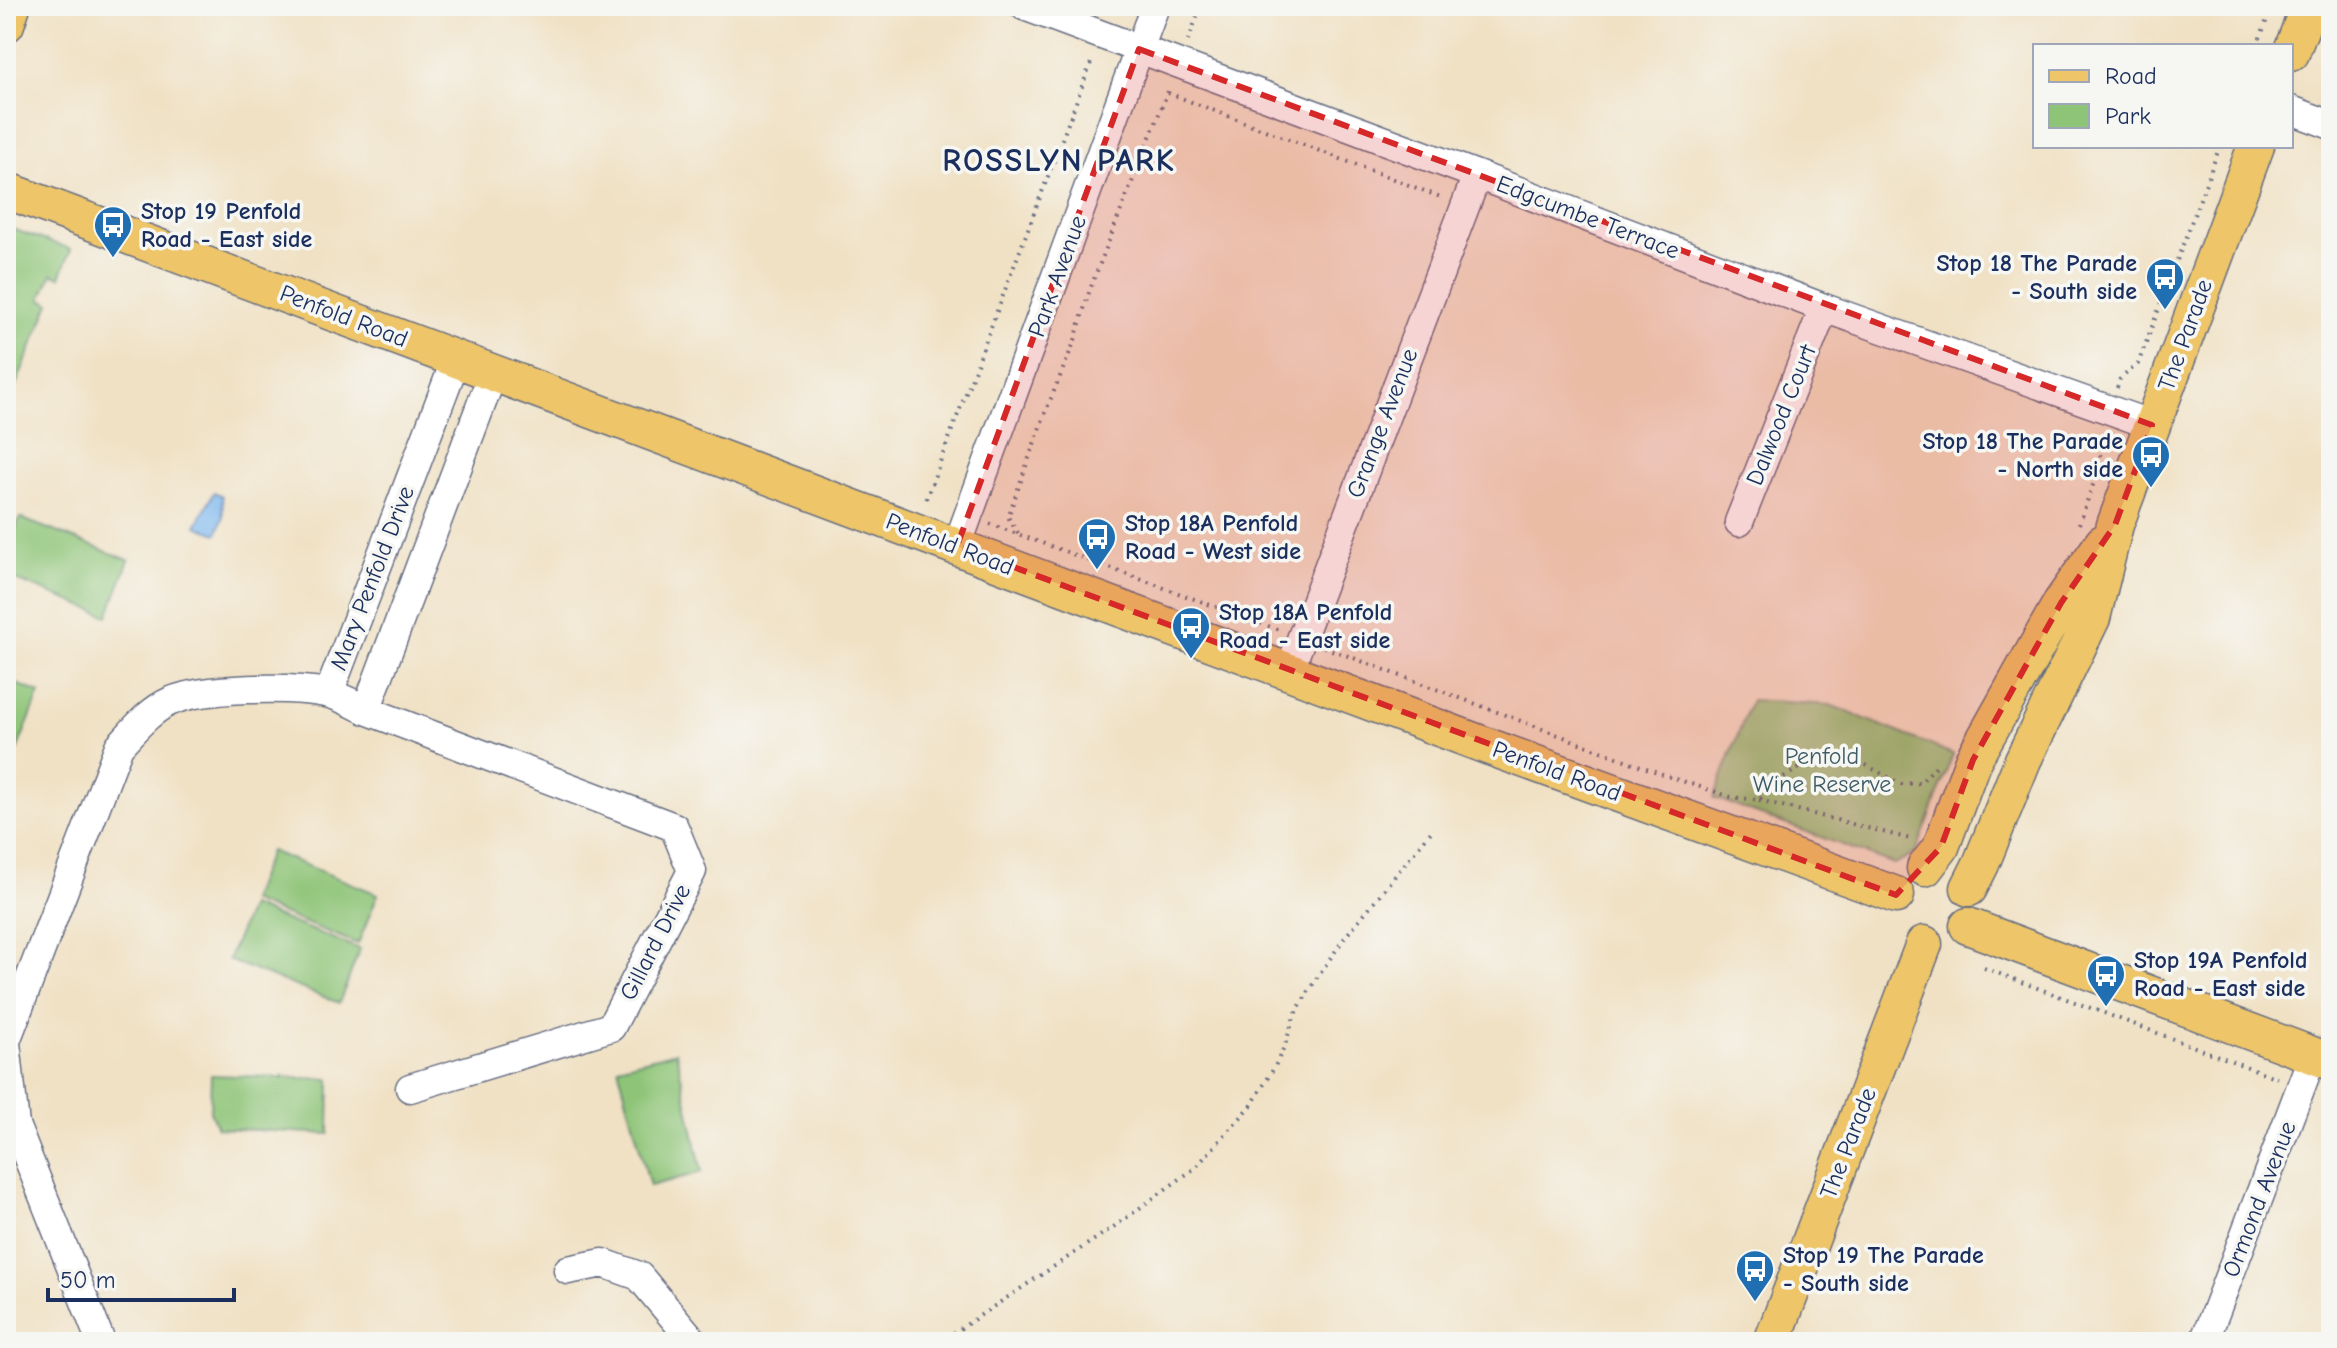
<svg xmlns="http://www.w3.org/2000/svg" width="2337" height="1348" font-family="'Comic Neue',sans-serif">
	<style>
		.green { fill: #8ec477; stroke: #547a6a; stroke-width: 2 }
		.water { fill: #7db7ee; stroke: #4c73a6; stroke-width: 2 }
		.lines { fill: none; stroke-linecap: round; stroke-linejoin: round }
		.minor-casing { stroke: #666d82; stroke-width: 31 }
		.major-casing { stroke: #666d82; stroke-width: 39 }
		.path { stroke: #666d82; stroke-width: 4; stroke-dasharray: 2 6; stroke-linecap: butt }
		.minor { stroke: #fff; stroke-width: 28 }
		.major { stroke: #eec569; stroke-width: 36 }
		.marked { fill: #d62828; fill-opacity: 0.2; stroke: #d62828; stroke-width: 6; stroke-dasharray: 16 10; stroke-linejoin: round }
		.labels { text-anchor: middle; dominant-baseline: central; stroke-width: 7; stroke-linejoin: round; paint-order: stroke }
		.poi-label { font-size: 24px; font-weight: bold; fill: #1b2f5e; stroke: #f6f6f2; text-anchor: start }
		.street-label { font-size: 24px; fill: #1b2f5e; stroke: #f6f6f2 }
		.park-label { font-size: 24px; fill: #3e5c66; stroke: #f6f6f2 }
		.district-label { font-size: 32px; font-weight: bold; letter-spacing: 2px; fill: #1b2f5e; stroke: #f6f6f2 }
	</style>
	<rect width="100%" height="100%" fill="#f6f6f2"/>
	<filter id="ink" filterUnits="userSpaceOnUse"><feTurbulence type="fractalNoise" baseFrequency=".0125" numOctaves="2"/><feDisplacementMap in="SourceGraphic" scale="16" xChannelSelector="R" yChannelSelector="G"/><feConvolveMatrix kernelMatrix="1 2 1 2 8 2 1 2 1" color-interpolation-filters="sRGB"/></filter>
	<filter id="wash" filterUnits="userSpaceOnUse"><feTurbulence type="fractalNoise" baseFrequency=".006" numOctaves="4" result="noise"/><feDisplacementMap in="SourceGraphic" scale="32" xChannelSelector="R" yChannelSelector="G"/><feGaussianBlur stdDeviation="1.8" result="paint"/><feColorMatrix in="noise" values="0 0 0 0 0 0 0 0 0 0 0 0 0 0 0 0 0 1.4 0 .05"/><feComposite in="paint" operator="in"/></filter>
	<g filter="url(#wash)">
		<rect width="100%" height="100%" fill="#f0e1c4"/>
		<!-- green -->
		<path class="green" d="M6,227L71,249L60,277L52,274L41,299L50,303L15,387L6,383Z
			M20,518L129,560L108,616L6,576V554Z
			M6,680L40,693L17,750L6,745Z
			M1751,700L1830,705L1953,754L1916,853L1894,864L1714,798Z
			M270,851L378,894L358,944L250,901Z
			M250,906L360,949L339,1003L228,960Z
			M676,1052L702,1172L650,1186L618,1067Z
			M211,1075L330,1079L329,1134L217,1128L210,1111Z"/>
		<!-- water -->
		<path class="water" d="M214,492L222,496L223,518L217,534L196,526Z"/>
	</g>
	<g filter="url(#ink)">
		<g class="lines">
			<defs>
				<path id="minor" d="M1024,6L1477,175L1824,308L2152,425
					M2291,110L2331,125
					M1739,522L1824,308
					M957,546L1155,6
					M1289,671L1477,175
					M329,693L456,359
					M366,710L493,373
					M6,1041L119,746C134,730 150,710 171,701C204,687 291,686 326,693C340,696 354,704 366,710L674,827L692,871L611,1027L410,1088
					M6,1043L15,1125L101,1342
					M568,1270L603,1263L639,1276L694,1342
					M2204,1342L2313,1055"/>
				<path id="major" d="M6,24L12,6
					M2291,53L2309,6
					M6,190L1487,746L1896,895
					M1925,868L1941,847L1973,760L2061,603L2103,543
					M1969,888L1981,864L2023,760L2092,618L2115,525L2256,146
					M1968,926L2331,1062
					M1772,1342L1924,944"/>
			</defs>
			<!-- minor casing -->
			<use href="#minor" class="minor-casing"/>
			<!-- major casing -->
			<use href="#major" class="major-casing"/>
			<!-- path -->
			<path class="path" d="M1188,41L1201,6
				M2257,46L2272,6
				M1168,93L1443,198
				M2117,388L2120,379L2138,364L2220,146
				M926,499L1092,60
				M990,524L1279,630
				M2079,524L2102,460L2096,442L2099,434
				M1018,533L1008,517L1045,413L1075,340L1090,289L1170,86
				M1324,647L1673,778L1731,797L1759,800L1775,782L1805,765L1833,757L1855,759L1901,784L1920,783L1937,765
				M1759,800L1910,839
				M1984,968L2277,1078
				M940,1342L1115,1226L1195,1168L1251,1106L1274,1068L1285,1045L1295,1014L1318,976L1346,936L1434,828"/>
			<!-- minor -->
			<use href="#minor" class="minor"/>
			<!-- major -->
			<use href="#major" class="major"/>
		</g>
	</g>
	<!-- marked area -->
	<path class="marked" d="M1139,49L2152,425L2115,525L2061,603L1973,760L1941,847L1896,895L957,546Z"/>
	<!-- icons -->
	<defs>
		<symbol id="bus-pin" viewBox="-11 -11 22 30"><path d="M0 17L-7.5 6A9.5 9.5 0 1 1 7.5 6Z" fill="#1f6fb2" stroke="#f6f6f2"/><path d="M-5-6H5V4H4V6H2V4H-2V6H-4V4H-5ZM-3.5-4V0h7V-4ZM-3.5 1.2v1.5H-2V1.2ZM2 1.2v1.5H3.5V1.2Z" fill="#fff"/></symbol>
	</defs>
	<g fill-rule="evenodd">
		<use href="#bus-pin" x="91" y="203" width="44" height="60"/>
		<use href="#bus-pin" x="2143" y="255" width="44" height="60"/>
		<use href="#bus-pin" x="2129" y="433" width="44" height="60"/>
		<use href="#bus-pin" x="1075" y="515" width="44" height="60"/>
		<use href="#bus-pin" x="1169" y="604" width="44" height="60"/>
		<use href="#bus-pin" x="2084" y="952" width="44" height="60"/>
		<use href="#bus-pin" x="1733" y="1247" width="44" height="60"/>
	</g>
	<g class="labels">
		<!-- poi labels -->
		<g class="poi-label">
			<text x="141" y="211">Stop 19 Penfold<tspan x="141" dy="28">Road - East side</tspan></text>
			<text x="2137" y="263" text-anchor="end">Stop 18 The Parade<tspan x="2137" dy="28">- South side</tspan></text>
			<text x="2123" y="441" text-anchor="end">Stop 18 The Parade<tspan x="2123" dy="28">- North side</tspan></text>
			<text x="1125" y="523">Stop 18A Penfold<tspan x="1125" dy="28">Road - West side</tspan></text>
			<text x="1219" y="612">Stop 18A Penfold<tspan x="1219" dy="28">Road - East side</tspan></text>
			<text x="2134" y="960">Stop 19A Penfold<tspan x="2134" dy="28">Road - East side</tspan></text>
			<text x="1783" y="1255">Stop 19 The Parade<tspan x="1783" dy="28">- South side</tspan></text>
		</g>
		<!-- street labels -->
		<g class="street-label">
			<text transform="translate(1588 217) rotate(21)">Edgcumbe Terrace</text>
			<text transform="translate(1057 276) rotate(-70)">Park Avenue</text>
			<text transform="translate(344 316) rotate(21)">Penfold Road</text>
			<text transform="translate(2185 335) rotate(-70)">The Parade</text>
			<text transform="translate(1781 415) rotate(-68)">Dalwood Court</text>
			<text transform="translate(1382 423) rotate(-69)">Grange Avenue</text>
			<text transform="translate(950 544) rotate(21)">Penfold Road</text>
			<text transform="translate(372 578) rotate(-69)">Mary Penfold Drive</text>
			<text transform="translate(1557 771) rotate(20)">Penfold Road</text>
			<text transform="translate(655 942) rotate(-63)">Gillard Drive</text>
			<text transform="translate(1848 1143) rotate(-69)">The Parade</text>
			<text transform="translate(2259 1199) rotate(-69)">Ormond Avenue</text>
		</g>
		<!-- park labels -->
		<g class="park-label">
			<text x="1822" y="756">Penfold<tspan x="1822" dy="28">Wine Reserve</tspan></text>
		</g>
		<!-- district labels -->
		<g class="district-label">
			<text x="1059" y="160">ROSSLYN PARK</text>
		</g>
	</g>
	<!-- margin -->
	<rect width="2337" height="1348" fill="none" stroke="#f6f6f2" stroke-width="32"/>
	<!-- legend -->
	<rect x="2033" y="44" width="260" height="104" fill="#f6f6f2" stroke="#9ea6b7" stroke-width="2"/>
	<rect x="2049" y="70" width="40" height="12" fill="#eec569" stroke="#9ea6b7" stroke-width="2"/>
	<text x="2105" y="84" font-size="24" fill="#1b2f5e">Road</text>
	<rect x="2049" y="104" width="40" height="24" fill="#8ec477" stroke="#9ea6b7" stroke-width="2"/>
	<text x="2105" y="124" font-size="24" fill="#1b2f5e">Park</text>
	<!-- scale -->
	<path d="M48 1288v12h186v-12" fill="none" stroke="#1b2f5e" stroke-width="4"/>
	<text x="60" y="1288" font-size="24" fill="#1b2f5e" stroke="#f6f6f2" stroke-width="6" paint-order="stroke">50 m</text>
</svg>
